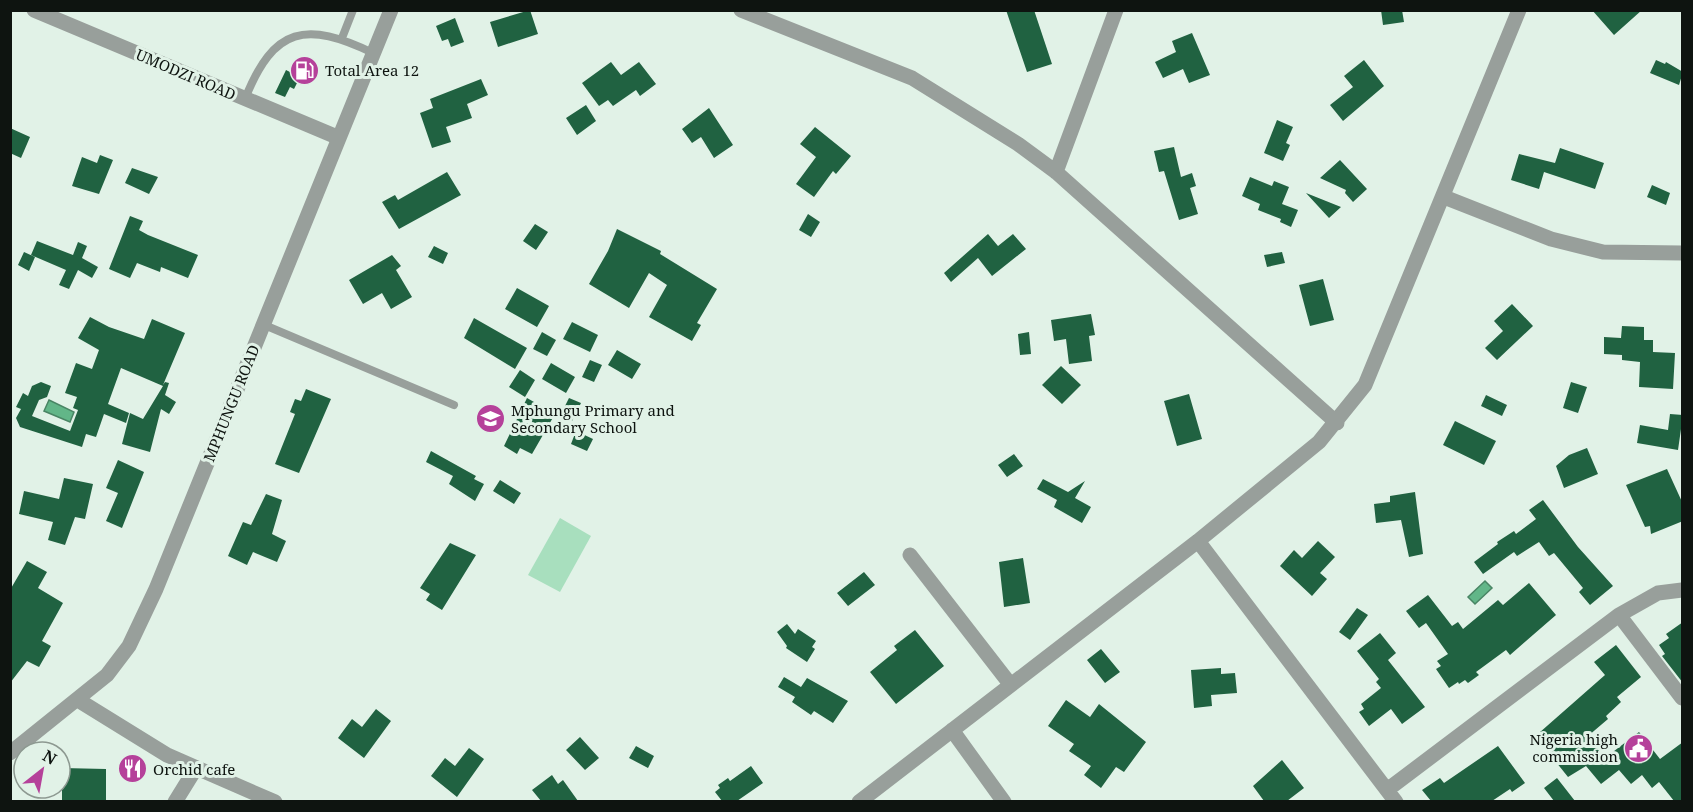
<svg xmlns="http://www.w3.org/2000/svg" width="1693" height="812" font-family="'Noto Serif',serif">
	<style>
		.green { fill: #a8dfbe }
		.water { fill: #62b688; stroke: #498564; stroke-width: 1.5 }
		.building { fill: #206241 }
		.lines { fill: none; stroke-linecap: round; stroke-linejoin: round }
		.lane { stroke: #989f9b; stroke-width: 8 }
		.street { stroke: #989f9b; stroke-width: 15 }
		.labels { text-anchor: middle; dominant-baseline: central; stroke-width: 6; stroke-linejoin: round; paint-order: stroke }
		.poi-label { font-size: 15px; fill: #0e1410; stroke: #e1f2e7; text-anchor: start }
		.street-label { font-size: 15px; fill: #0e1410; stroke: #e1f2e7 }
	</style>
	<rect width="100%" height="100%" fill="#e1f2e7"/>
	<!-- green -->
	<path class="green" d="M560,518L591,536L560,592L528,575Z"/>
	<!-- water -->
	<path class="water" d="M49,400L74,412L70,422L44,411Z
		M1485,581L1492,588L1475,604L1468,597Z"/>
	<!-- building -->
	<path class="building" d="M530,10L538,34L498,47L490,22Z
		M1006,10H1034L1052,64L1027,72Z
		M1381,10H1402L1404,22L1383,25Z
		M1592,10H1642L1614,35Z
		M455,18L464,42L451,47L448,39L442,41L436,26Z
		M1192,33L1210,75L1189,83L1183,69L1163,78L1155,62L1176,52L1172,41Z
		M1364,60L1384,86L1343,121L1330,105L1353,87L1344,76Z
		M1656,60L1665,64L1666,62L1683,72L1679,85L1650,73Z
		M611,62L621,75L639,62L656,84L640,96L636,90L613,106L608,100L599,106L582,83Z
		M286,70L300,77L294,89L290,87L285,97L275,93Z
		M481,79L488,95L467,104L472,118L446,127L451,142L432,148L420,113L433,108L430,99Z
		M586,105L596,121L577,135L566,118Z
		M709,108L733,145L714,158L701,137L692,143L682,129Z
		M1277,120L1293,127L1286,143L1290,145L1283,161L1264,153Z
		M815,127L851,156L836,174L833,171L814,197L796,184L816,157L800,144Z
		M10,128L30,137L21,158L10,153Z
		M1174,147L1181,177L1192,173L1196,186L1190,188L1198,214L1179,220L1164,171L1159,172L1154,151Z
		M1560,148L1604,163L1595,189L1544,172L1539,189L1511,180L1519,154L1555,163Z
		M100,155L113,160L99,194L72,186L82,157L97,163Z
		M1340,160L1367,189L1353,202L1345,193L1346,190L1320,178Z
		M132,168L158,177L149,194L125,183Z
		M447,172L461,195L399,229L382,202L395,195L398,200Z
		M1250,177L1272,186L1274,181L1289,187L1282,204L1298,210L1291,227L1280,222L1281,219L1258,210L1260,204L1242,196Z
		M1652,185L1670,193L1666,205L1647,197Z
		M1306,193L1341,207L1329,218Z
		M808,214L820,222L811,237L799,230Z
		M130,216L143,221L139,230L148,235L198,255L188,278L161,267L160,272L137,263L130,278L109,269Z
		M535,224L548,232L536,250L523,241Z
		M617,229L661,251L660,254L717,289L697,323L701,325L692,341L649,317L667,285L649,273L629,308L589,284L608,251Z
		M988,234L998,246L1013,234L1026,249L992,276L978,258L951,282L944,273Z
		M37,241L73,255L78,242L87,246L82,258L98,267L92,278L78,270L69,289L59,285L66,270L31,255Z
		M434,246L448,253L443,264L428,257Z
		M24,252L35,257L29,271L18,265Z
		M1282,252L1285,263L1267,267L1264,255Z
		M392,255L401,266L396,270L412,297L391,309L382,293L363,304L349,280Z
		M1323,279L1334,320L1310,326L1299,285Z
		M517,288L549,306L537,327L505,309Z
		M1512,304L1533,326L1497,360L1485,348L1503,331L1494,321Z
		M1091,314L1095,335L1089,336L1092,361L1069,364L1066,339L1054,341L1051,320Z
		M90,317L109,327L144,339L152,319L185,333L163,385L165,382L169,383L165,395L176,402L169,414L161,409L150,452L122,444L130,413L143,419L163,386L121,368L108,404L129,413L126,423L104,414L96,437L86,434L82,447L20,427L16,418L21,409L16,407L23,393L28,396L32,386L41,382L51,386L47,397L39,400L32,416L70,431L78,410L73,408L77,397L65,393L76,363L92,369L99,350L78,338Z
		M474,318L527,348L515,369L464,338Z
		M572,322L598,335L590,352L563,339Z
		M1622,326L1644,327V340H1653V352L1675,353L1673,389L1639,387L1640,362L1622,360V355L1604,354V337L1621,338Z
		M542,332L556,340L547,356L533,349Z
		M1029,332L1031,354L1020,355L1018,334Z
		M617,350L641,364L632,379L608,365Z
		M590,360L602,365L594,382L582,377Z
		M551,363L575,377L566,393L542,379Z
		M1061,366L1081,385L1062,404L1042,385Z
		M520,370L535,380L525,397L509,387Z
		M1571,382L1587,387L1578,413L1563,408Z
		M306,389L331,399L299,473L275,464L295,414L290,412L295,399L301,401Z
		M1189,394L1202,439L1177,446L1164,401Z
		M1486,395L1507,405L1502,416L1481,406Z
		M527,398L555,414L532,454L520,448L517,454L504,446Z
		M569,398L581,403L572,421L560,416Z
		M1670,414L1683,415L1678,450L1637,443L1640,425L1668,430Z
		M1455,421L1496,441L1484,465L1443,445Z
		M576,431L593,439L587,451L571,444Z
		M1587,448L1598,474L1564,488L1556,466L1569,455Z
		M431,451L476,476L474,479L484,484L475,501L449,484L453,476L426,462Z
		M1014,454L1023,466L1007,477L998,465Z
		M118,460L144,472L122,528L106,521L118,493L106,488Z
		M1667,469L1683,504V521L1651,534L1650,526L1645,527L1626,485Z
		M64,478L93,484L85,519L75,517L65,545L48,540L53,522L19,514L24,491L59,499Z
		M1043,479L1068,492L1085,481L1075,498L1091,507L1082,523L1054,507L1057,500L1037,489Z
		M500,480L521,493L514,504L493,491Z
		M1415,492L1423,554L1409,557L1401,520L1376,523L1374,504L1390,502V496Z
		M266,494L282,500L272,534L286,541L277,562L253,552L247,565L228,556L243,522L251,525Z
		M1543,500L1578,547L1613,586L1590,605L1579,592L1583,588L1554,553L1549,556L1539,542L1517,556L1514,552L1483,574L1474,562L1498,544L1497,542L1514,531L1516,534L1536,519L1529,510Z
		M1318,541L1335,557L1320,573L1327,579L1312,596L1280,566L1294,550L1302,558Z
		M450,543L476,555L442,610L426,600L430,594L420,588Z
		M1023,558L1030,603L1004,607L999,562Z
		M27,561L47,572L38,588L63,603L42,641L51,646L39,667L27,661L10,683V590Z
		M864,572L875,585L848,606L837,593Z
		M1529,583L1556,615L1510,655L1506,650L1476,672L1479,675L1468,683L1465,680L1459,684L1458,682L1449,688L1436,669L1441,666L1437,661L1448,654L1426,623L1419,628L1406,611L1428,595L1452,626L1458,622L1463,629L1498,600L1503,605Z
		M1357,608L1368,615L1350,640L1339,632Z
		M1683,622V683L1662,656L1665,654L1659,645L1669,638L1666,634Z
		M787,624L795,634L798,629L816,641L812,647L815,649L807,662L786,648L787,646L777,632Z
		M915,630L944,666L896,704L870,672L897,650L894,646Z
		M1380,633L1396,653L1388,660L1425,707L1402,724L1391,709L1369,726L1359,712L1364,709L1361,704L1381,688L1376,682L1379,679L1357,651Z
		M1616,645L1641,677L1617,697L1621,702L1606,716L1608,719L1588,736L1605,758L1639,732L1660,759L1683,742V801H1674L1659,782L1652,788L1642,775L1631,784L1619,770L1601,784L1586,766L1568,777L1544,747L1548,744L1539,733L1605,675L1594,662Z
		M1101,649L1120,672L1105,683L1087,660Z
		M1221,668V674L1235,673L1237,693L1211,695L1212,706L1194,708L1191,670Z
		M784,677L801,687L807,678L848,701L833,723L814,711L811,715L792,702L795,697L778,687Z
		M1066,700L1090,717L1099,704L1146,742L1124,772L1116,767L1101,788L1084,775L1091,766L1069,751L1074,744L1048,726Z
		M376,709L391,721L364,758L338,738L352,719L362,727Z
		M580,737L599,758L585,770L566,750Z
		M636,746L654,756L648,768L629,758Z
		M1498,746L1525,783L1512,792L1510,789L1492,801H1431L1422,790L1440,778L1444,783Z
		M469,748L484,759L457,797L431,776L445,758L455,766Z
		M1282,760L1304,788L1287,801H1264L1253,786Z
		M751,766L763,783L737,801H722L715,792L720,788L718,785L728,778L730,781Z
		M62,768L106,769V801H62Z
		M552,775L558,784L563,780L578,801H541L532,790Z
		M1557,778L1575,801H1554L1544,788Z"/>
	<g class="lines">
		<!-- lane -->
		<path class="lane" d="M342,38L353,10
			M245,99C274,26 306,21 373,53
			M262,324L454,405"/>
		<!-- street -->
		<path class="street" d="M34,10L337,137
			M741,10L912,78L1018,144L1056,172L1337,423
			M1056,172L1116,10
			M1444,197L1551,239L1603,252L1682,253
			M1198,541L1396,802
			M910,555L1010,684
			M1619,615L1682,698
			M78,700L167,755L275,802
			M952,730L1004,802
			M10,753L107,675L129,646L156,589L391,10
			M1387,790L1619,615L1658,593L1682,590
			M175,802L196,768
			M859,802L1198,541L1319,442L1365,385L1519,10"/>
	</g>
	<!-- icons -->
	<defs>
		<symbol id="fuel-disc" viewBox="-11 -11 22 22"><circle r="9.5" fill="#b5419a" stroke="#e1f2e7"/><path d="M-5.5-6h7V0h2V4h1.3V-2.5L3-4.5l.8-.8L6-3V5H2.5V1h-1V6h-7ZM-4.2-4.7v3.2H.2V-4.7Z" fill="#fff"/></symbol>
		<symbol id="school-disc" viewBox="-11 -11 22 22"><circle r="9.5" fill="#b5419a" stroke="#e1f2e7"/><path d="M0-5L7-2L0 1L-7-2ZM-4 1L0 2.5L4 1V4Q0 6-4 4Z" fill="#fff"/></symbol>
		<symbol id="civic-disc" viewBox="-11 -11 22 22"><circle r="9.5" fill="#b5419a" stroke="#e1f2e7"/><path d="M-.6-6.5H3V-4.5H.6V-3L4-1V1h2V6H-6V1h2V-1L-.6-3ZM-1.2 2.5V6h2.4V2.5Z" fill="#fff"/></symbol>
		<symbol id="restaurant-disc" viewBox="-11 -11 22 22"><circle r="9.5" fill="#b5419a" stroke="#e1f2e7"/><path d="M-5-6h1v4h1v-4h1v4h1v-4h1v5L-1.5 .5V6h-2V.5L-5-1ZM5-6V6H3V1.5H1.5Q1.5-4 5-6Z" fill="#fff"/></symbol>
	</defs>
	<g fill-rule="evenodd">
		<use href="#fuel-disc" x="288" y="54" width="33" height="33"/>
		<use href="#school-disc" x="474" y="402" width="33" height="33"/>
		<use href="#civic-disc" x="1622" y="732" width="33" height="33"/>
		<use href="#restaurant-disc" x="116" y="752" width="33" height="33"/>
	</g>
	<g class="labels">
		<!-- poi labels -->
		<g class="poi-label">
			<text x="325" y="70">Total Area 12</text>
			<text x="511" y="410">Mphungu Primary and<tspan x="511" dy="17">Secondary School</tspan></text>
			<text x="1618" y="739" text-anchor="end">Nigeria high<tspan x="1618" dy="17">commission</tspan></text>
			<text x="153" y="769">Orchid cafe</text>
		</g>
		<!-- street labels -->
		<g class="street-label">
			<text transform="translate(186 74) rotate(23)">UMODZI ROAD</text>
			<text transform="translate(231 403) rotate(-68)">MPHUNGU ROAD</text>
		</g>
	</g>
	<!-- border -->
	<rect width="1693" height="812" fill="none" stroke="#0e1410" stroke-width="24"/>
	<!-- north arrow -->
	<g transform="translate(42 770) rotate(31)"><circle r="28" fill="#e1f2e7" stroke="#8d9991" stroke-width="1.5"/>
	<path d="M0-4.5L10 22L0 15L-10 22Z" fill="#b5419a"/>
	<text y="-9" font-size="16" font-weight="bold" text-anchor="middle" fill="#0e1410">N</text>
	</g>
</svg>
